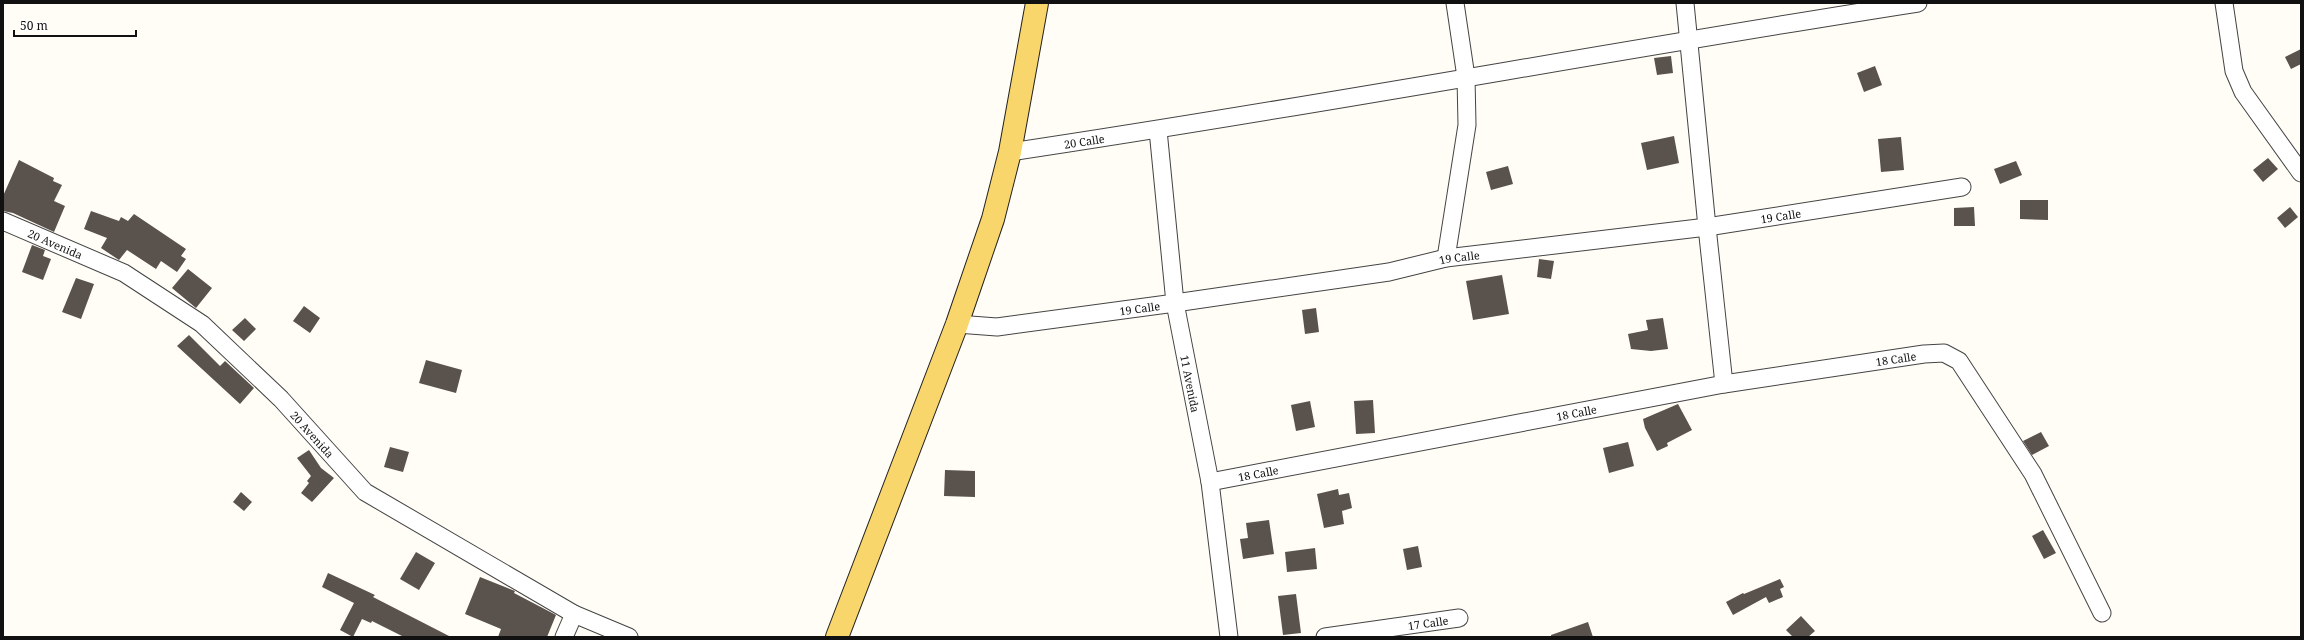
<svg xmlns="http://www.w3.org/2000/svg" width="2304" height="640" font-family="'Noto Serif',serif">
	<style>
		.building { fill: #5a524d }
		.lines { fill: none; stroke-linecap: round; stroke-linejoin: round }
		.minor-casing { stroke: #444; stroke-width: 19 }
		.major-casing { stroke: #222; stroke-width: 24 }
		.minor { stroke: #fff; stroke-width: 17 }
		.major { stroke: #f9d66b; stroke-width: 22 }
		.labels { text-anchor: middle; dominant-baseline: central; stroke-width: 4; stroke-linejoin: round; paint-order: stroke }
		.street-label { font-size: 11px; fill: #111; stroke: #fff }
	</style>
	<rect width="100%" height="100%" fill="#fffdf5"/>
	<!-- building -->
	<path class="building" d="M2301,49V64L2291,69L2285,57Z
		M1671,56L1673,73L1657,75L1654,58Z
		M1875,66L1882,85L1864,92L1857,73Z
		M1674,136L1679,163L1647,170L1641,143Z
		M1901,137L1904,170L1881,172L1878,139Z
		M2268,158L2278,169L2263,182L2253,170Z
		M19,160L54,178L53,181L62,185L54,201L65,206L54,232L13,213L3,211V196Z
		M2016,161L2022,175L2000,184L1994,169Z
		M1508,166L1513,184L1491,190L1486,172Z
		M2020,200H2048V220L2020,219Z
		M1974,207L1975,226H1954V208Z
		M2290,207L2298,217L2285,228L2277,218Z
		M91,211L119,221L121,217L128,221L134,214L186,249L181,256L186,259L177,272L161,261L156,269L127,250L119,260L101,248L107,238L84,229Z
		M32,245L45,250L43,256L51,259L43,280L22,272Z
		M1539,259L1554,261L1551,279L1537,277Z
		M188,269L212,288L196,308L172,288Z
		M1502,275L1509,314L1473,320L1466,281Z
		M76,278L94,284L81,319L62,312Z
		M304,306L320,318L310,333L293,321Z
		M1316,308L1319,332L1305,334L1302,310Z
		M245,318L256,329L244,341L232,330Z
		M1663,318L1668,349L1651,351L1631,349L1628,334L1648,330L1646,320Z
		M189,335L220,366L225,361L254,388L240,404L177,346Z
		M426,360L462,370L456,393L419,383Z
		M1373,400L1375,433L1356,434L1354,401Z
		M1310,401L1315,427L1296,431L1291,405Z
		M1678,404L1692,430L1667,443L1668,446L1657,451L1645,428L1643,419Z
		M2041,432L2049,446L2032,455L2023,441Z
		M1628,442L1634,466L1609,473L1603,448Z
		M390,447L409,452L403,472L384,467Z
		M309,450L321,468L334,478L312,502L301,493L309,483L307,481L311,476L297,458Z
		M945,470L975,471V497L944,496Z
		M1338,489L1339,495L1349,493L1352,508L1342,511L1344,524L1324,528L1317,494Z
		M241,492L252,502L244,511L233,502Z
		M1269,520L1274,554L1243,559L1240,539L1248,538L1246,523Z
		M2043,530L2056,553L2044,559L2032,536Z
		M1418,546L1422,567L1407,570L1403,549Z
		M1315,548L1317,569L1287,572L1285,552Z
		M416,552L435,563L419,590L400,579Z
		M328,573L375,595L373,597L451,637H404L372,621L371,623L362,619L353,637L340,630L354,603L322,587Z
		M480,577L515,591L514,593L556,615L547,637H498L501,629L465,614Z
		M1780,579L1784,587L1780,589L1783,597L1769,603L1766,597L1733,615L1726,602L1743,593L1744,594Z
		M1296,594L1301,633L1283,635L1278,596Z
		M1801,616L1815,631L1808,637H1793L1786,630Z
		M1588,622L1593,637H1551V635Z"/>
	<g class="lines">
		<defs>
			<g id="minor">
				<path d="M1685,3L1707,227L1724,384"/>
				<path d="M2224,3L2234,71L2243,92L2301,173"/>
				<path id="s1" d="M1158,130L1175,303L1210,482L1229,637"/>
				<path id="s2" d="M1010,152C1313,107 1615,50 1918,3"/>
				<path id="s3" d="M3,221L124,273L202,324L281,399L365,492L574,614L629,637"/>
				<path d="M1446,258L1467,125L1466,77L1455,3"/>
				<path id="s4" d="M957,324L997,327L1175,303L1389,272L1446,258L1707,227L1962,187"/>
				<path id="s5" d="M1210,482L1724,384L1924,354L1944,353L1959,361L2033,474L2102,613"/>
				<path d="M564,637L574,614"/>
				<path id="s6" d="M1325,637L1459,618"/>
			</g>
			<path id="major" d="M837,637L957,324L993,219L1010,152L1037,3"/>
		</defs>
		<!-- minor casing -->
		<use href="#minor" class="minor-casing"/>
		<!-- major casing -->
		<use href="#major" class="major-casing"/>
		<!-- minor -->
		<use href="#minor" class="minor"/>
		<!-- major -->
		<use href="#major" class="major"/>
	</g>
	<g class="labels">
		<!-- street labels -->
		<g class="street-label">
			<text stroke="none"><textPath href="#s2" startOffset="75">20 Calle</textPath></text>
			<text stroke="none"><textPath href="#s4" startOffset="832">19 Calle</textPath></text>
			<text stroke="none"><textPath href="#s3" startOffset="57">20 Avenida</textPath></text>
			<text stroke="none"><textPath href="#s4" startOffset="508">19 Calle</textPath></text>
			<text stroke="none"><textPath href="#s4" startOffset="184">19 Calle</textPath></text>
			<text stroke="none"><textPath href="#s5" startOffset="697">18 Calle</textPath></text>
			<text stroke="none"><textPath href="#s1" startOffset="256">11 Avenida</textPath></text>
			<text stroke="none"><textPath href="#s5" startOffset="373">18 Calle</textPath></text>
			<text stroke="none"><textPath href="#s3" startOffset="381">20 Avenida</textPath></text>
			<text stroke="none"><textPath href="#s5" startOffset="49">18 Calle</textPath></text>
			<text stroke="none"><textPath href="#s6" startOffset="104">17 Calle</textPath></text>
		</g>
	</g>
	<!-- border -->
	<rect width="2304" height="640" fill="none" stroke="#111111" stroke-width="8"/>
	<!-- scale -->
	<path d="M14 30v6h122v-6" fill="none" stroke="#111111" stroke-width="2"/>
	<text x="20" y="30" font-size="12" fill="#111111" stroke="#ffffff" stroke-width="3" paint-order="stroke">50 m</text>
</svg>
